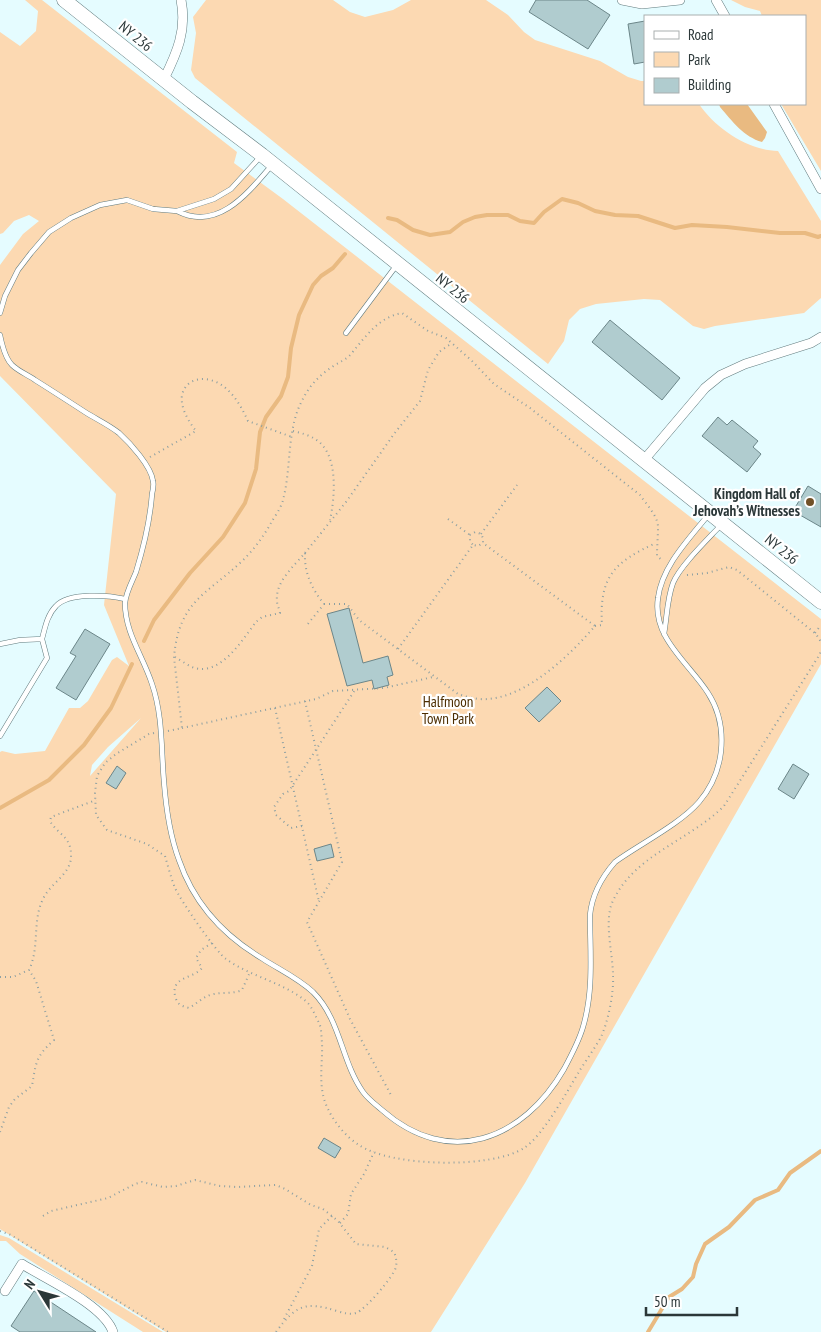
<svg xmlns="http://www.w3.org/2000/svg" width="821" height="1332" font-family="'PT Sans Narrow',sans-serif">
	<style>
		.green { fill: #fcd9b2; fill-rule: evenodd }
		.water { fill: #e9ba81 }
		.lines { fill: none; stroke-linecap: round; stroke-linejoin: round }
		.stream { stroke: #e9ba81; stroke-width: 4 }
		.building { fill: #b0cccf; stroke: #6c8689 }
		.service-casing { stroke: #617b7e; stroke-width: 5.5 }
		.minor-casing { stroke: #617b7e; stroke-width: 10 }
		.secondary-casing { stroke: #617b7e; stroke-width: 15 }
		.path { stroke: #8ea0a2; stroke-width: 2; stroke-dasharray: 1 4; stroke-linecap: butt }
		.service { stroke: #fff; stroke-width: 4.5 }
		.minor { stroke: #fff; stroke-width: 9 }
		.secondary { stroke: #fff; stroke-width: 14 }
		.poi-dot { fill: #715027; stroke: #fff; stroke-width: 2 }
		.labels { text-anchor: middle; dominant-baseline: central; stroke-width: 4.5; stroke-linejoin: round; paint-order: stroke }
		.street-label { font-size: 15px; fill: #2b3738; stroke: #fff }
		.poi-label { font-size: 15px; font-weight: bold; fill: #2b3738; stroke: #fff; text-anchor: end }
		.park-label { font-size: 15px; fill: #4c2d00; stroke: #fff }
	</style>
	<rect width="100%" height="100%" fill="#e5fcff"/>
	<!-- green -->
	<path class="green" d="M25,0H42L237,152L234,163L283,199L821,619V664L525,1183L431,1332H166L0,1229V752L2,751L15,754L45,751L69,708H80L88,701L112,660L117,657L129,666L104,605L116,494L0,376V265L23,234L39,221L29,215L14,221L3,233L0,234V32L20,46L36,31L38,11ZM141,718L90,776L92,765L108,747Z
		M206,0H333L350,12L365,17L393,10L411,0H486L508,15L524,32L535,40L600,61L628,77L641,81H645V104H699C716,129 748,150 778,151L821,221V298L804,313L715,326L704,329L693,326L660,300L644,299L596,304L580,309L569,320L564,341L548,364L195,78L191,70L196,33L193,17Z
		M731,0H821V171L781,104H805V16H762L760,11L745,7Z
		M0,1235L9,1238L163,1332H143L20,1254L6,1241H0Z"/>
	<!-- water -->
	<path class="water" d="M719,104H747L767,132L765,138L762,142C744,137 732,121 720,107Z"/>
	<g class="lines">
		<!-- stream -->
		<path class="stream" d="M388,218L397,220L413,230L430,235L450,232L463,222L475,217L487,215H508L520,221L534,223L544,212L562,199L578,203L595,211L615,215L638,216L675,228L692,225L727,227L780,233H805L818,237L821,236
			M144,641L154,620L190,573L223,537L245,503L256,469L260,432L266,417L281,396L288,377L291,348L299,315L313,285L321,276L333,268L345,254
			M0,808L49,780L84,745L111,708L132,664
			M648,1332L669,1297L682,1289L693,1277L696,1264L705,1244L729,1227L755,1200L778,1190L790,1173L821,1151"/>
	</g>
	<!-- building -->
	<path class="building" d="M536,0H587L610,15L588,49L529,12Z
		M645,21V62L634,64L628,24Z
		M610,320L680,378L662,400L592,342Z
		M718,417L727,425L732,420L758,441L753,447L761,454L747,472L702,436Z
		M808,486L821,494V527L793,511Z
		M349,608L363,663L388,656L393,675L387,677L389,685L374,689L372,680L347,686L327,614Z
		M85,629L110,644L76,700L56,688L76,656L70,653Z
		M547,687L561,701L539,722L525,708Z
		M793,764L809,774L794,799L778,789Z
		M117,766L126,773L116,789L106,783Z
		M331,844L334,857L317,861L314,849Z
		M324,1138L341,1148L335,1158L318,1148Z
		M34,1291L96,1332H20L11,1326Z"/>
	<g class="lines">
		<defs>
			<path id="service" d="M261,156L231,189L214,199L177,211C218,232 248,193 272,165
				M0,313L5,296L18,270L31,253L49,232L71,218L100,205L127,200L153,209L177,211
				M346,333L396,266
				M0,335C2,345 5,358 12,365C18,371 28,375 35,380C51,390 68,401 85,412C96,419 109,425 119,433C130,443 151,466 153,481C154,485 153,490 152,494C150,521 144,546 136,572C132,582 126,592 125,603C125,633 143,656 152,684C163,716 161,749 164,782C166,808 170,836 179,860C194,904 224,936 263,959C280,970 298,978 313,992C341,1020 341,1061 363,1092C368,1099 376,1105 382,1110C449,1169 523,1140 564,1069C571,1056 579,1041 583,1027C594,990 590,952 590,915C592,894 601,878 615,862C640,844 680,824 699,802C711,788 719,770 721,751C723,731 719,710 708,693C689,663 652,638 658,598C662,566 689,539 709,514
				M664,634C667,617 667,599 673,583C680,566 707,540 720,526
				M42,639C45,628 47,615 56,606C69,592 108,595 125,599
				M0,644L20,640L42,639L47,658L0,736"/>
			<path id="minor" d="M622,0L642,4L680,0
				M716,0L725,16
				M164,79C177,53 187,30 181,0
				M774,104L821,189
				M644,460L705,388L721,375L745,364L811,343L821,337
				M5,1291L22,1264C46,1279 104,1305 113,1332"/>
			<path id="secondary" d="M64,0L192,102L262,155L821,602"/>
		</defs>
		<!-- service casing -->
		<use href="#service" class="service-casing"/>
		<!-- minor casing -->
		<use href="#minor" class="minor-casing"/>
		<!-- secondary casing -->
		<use href="#secondary" class="secondary-casing"/>
		<!-- path -->
		<path class="path" d="M293,431C301,433 309,435 315,439C339,453 335,497 330,520
			M150,457L196,431C189,422 180,408 182,395C187,375 210,376 223,386C235,395 242,408 248,421L292,437
			M448,519L470,535
			M481,534L517,485
			M305,553L346,502L394,434L420,401L428,370L439,352L452,343
			M687,575L707,573L729,567L737,570L816,634L821,642
			M324,604H347L359,620L458,694C467,697 478,700 488,699C528,696 570,655 595,626L483,543
			M595,626L602,625C599,577 614,562 656,543
			M815,633L821,625
			M398,649L473,545L478,546L483,543V538L481,534L475,532L470,535V541L473,545
			M175,657C180,660 186,664 192,667C220,678 242,640 256,622L262,617L280,613C279,608 277,605 277,601C275,582 294,566 305,553C304,573 312,589 324,604L307,625
			M305,701L342,862L307,922L350,1019L391,1095
			M275,708L319,902
			M182,728L316,699L333,691L384,688L433,677
			M168,731L182,728L174,657C179,601 206,595 241,562C253,551 263,537 271,523C275,516 281,508 283,500C292,466 286,427 304,397C310,385 321,374 332,367C339,362 346,360 351,354C366,336 379,317 402,313L428,331L446,338L471,360L494,384L530,408L640,495C646,504 658,516 658,527C658,536 657,546 657,556L663,561
			M154,733L149,734L116,754L105,763L97,776L95,793L96,815L107,830L147,844L165,856C168,866 171,878 175,888C181,901 216,952 226,959C251,977 283,982 307,1002C312,1007 316,1017 319,1023C322,1029 321,1036 322,1042C323,1065 317,1087 328,1109C334,1122 347,1138 359,1145C391,1167 492,1169 524,1148C543,1136 568,1090 580,1070C587,1059 595,1048 601,1037C608,1022 614,993 613,976C613,954 604,923 612,903C633,855 689,841 724,806L820,654L821,649
			M302,826L291,828L276,815L274,807L283,794L289,791L355,690
			M212,943L201,950L196,958L202,968C194,979 168,976 176,999C178,1005 182,1006 189,1008C198,1003 203,996 214,994C223,992 234,994 242,990L250,972
			M0,977H13L29,970C40,947 32,921 43,899C50,883 72,874 71,855C71,836 58,835 50,821L51,817L96,800
			M0,1132L9,1107L15,1099L32,1086C36,1062 36,1056 54,1040L36,981L29,970
			M43,1216L51,1211L108,1198L135,1184L142,1182L163,1187L176,1186L195,1180L220,1186L237,1187L276,1185L285,1189L311,1205L323,1209L338,1221L356,1244L385,1247L394,1252C396,1257 397,1261 396,1267C394,1276 365,1310 356,1313C350,1315 344,1313 337,1311C305,1301 296,1305 276,1332
			M340,1223L348,1214L351,1194L364,1174L374,1152
			M0,1231L11,1235L168,1332
			M284,1319L312,1266L319,1229L332,1216"/>
		<!-- service -->
		<use href="#service" class="service"/>
		<!-- minor -->
		<use href="#minor" class="minor"/>
		<!-- secondary -->
		<use href="#secondary" class="secondary"/>
	</g>
	<!-- markers -->
	<circle class="poi-dot" cx="810" cy="502" r="5"/>
	<g class="labels">
		<!-- street labels -->
		<g class="street-label">
			<text transform="translate(136 36) rotate(39)">NY 236</text>
			<text transform="translate(453 288) rotate(39)">NY 236</text>
			<text transform="translate(782 549) rotate(39)">NY 236</text>
		</g>
		<!-- poi labels -->
		<g class="poi-label">
			<text x="800" y="493">Kingdom Hall of<tspan x="800" dy="17">Jehovah’s Witnesses</tspan></text>
		</g>
		<!-- park labels -->
		<g class="park-label">
			<text x="448" y="701">Halfmoon<tspan x="448" dy="17">Town Park</tspan></text>
		</g>
	</g>
	<!-- legend -->
	<rect x="644" y="15" width="162" height="90" fill="#ffffff" stroke="#aaafaf"/>
	<rect x="654" y="31" width="25" height="8" fill="#ffffff" stroke="#aaafaf"/>
	<text x="688" y="40" font-size="15" fill="#2b3738">Road</text>
	<rect x="654" y="52" width="25" height="15" fill="#fcd9b2" stroke="#aaafaf"/>
	<text x="688" y="65" font-size="15" fill="#2b3738">Park</text>
	<rect x="654" y="78" width="25" height="15" fill="#b0cccf" stroke="#aaafaf"/>
	<text x="688" y="90" font-size="15" fill="#2b3738">Building</text>
	<!-- north arrow -->
	<g transform="translate(40 1292) rotate(307)" stroke="#ffffff" stroke-width="4" paint-order="stroke">
	<path d="M0-4L9 19L0 12L-9 19Z" fill="#2b3738"/>
	<text y="-8" font-size="14" font-weight="bold" text-anchor="middle" fill="#2b3738">N</text>
	</g>
	<!-- scale -->
	<path d="M646 1307v8h91v-8" fill="none" stroke="#2b3738" stroke-width="2.5"/>
	<text x="654" y="1307" font-size="15" fill="#2b3738" stroke="#ffffff" stroke-width="4" paint-order="stroke">50 m</text>
</svg>
